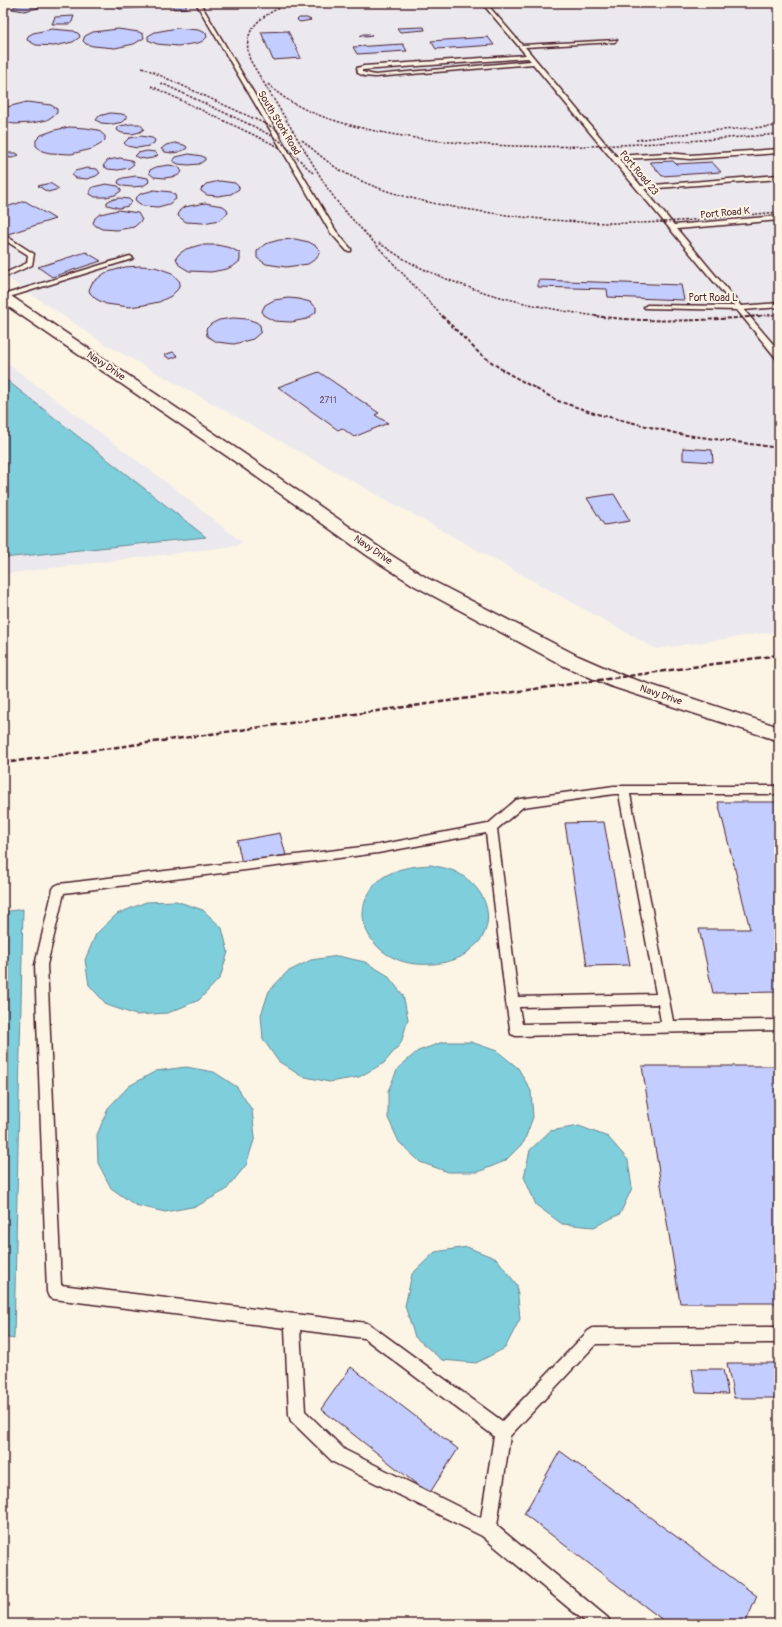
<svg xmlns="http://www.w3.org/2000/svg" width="782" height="1627" font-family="Pangolin,sans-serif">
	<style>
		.built { fill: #ebe9ed }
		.water { fill: #7fcedb; stroke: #6a8895 }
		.building { fill: #c4cdff; stroke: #4a1f2b }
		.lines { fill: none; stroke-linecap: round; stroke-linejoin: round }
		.service-casing { stroke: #4a1f2b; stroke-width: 3 }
		.tertiary-casing { stroke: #4a1f2b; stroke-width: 3 }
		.service { fill: #fcf5e5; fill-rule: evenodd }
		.tertiary { fill: #fcf5e5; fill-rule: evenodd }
		.rail-far2 { stroke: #4a1f2b; stroke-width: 1.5; stroke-dasharray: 2.5 1.5; stroke-linecap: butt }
		.rail-far1 { stroke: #4a1f2b; stroke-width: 2; stroke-dasharray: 4 2; stroke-linecap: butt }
		.rail { stroke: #4a1f2b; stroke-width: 2.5; stroke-dasharray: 5.5 2.5; stroke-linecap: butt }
		.labels { text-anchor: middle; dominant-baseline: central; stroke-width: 4; stroke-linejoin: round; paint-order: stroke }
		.far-number-label { font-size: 9px; fill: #684a60 }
		.far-street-label { font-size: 10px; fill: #4a1f2b; stroke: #fcf5e5 }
	</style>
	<rect width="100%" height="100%" fill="#fcf5e5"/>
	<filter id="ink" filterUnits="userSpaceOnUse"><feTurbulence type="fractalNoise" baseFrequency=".025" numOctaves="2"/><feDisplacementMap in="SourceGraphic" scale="8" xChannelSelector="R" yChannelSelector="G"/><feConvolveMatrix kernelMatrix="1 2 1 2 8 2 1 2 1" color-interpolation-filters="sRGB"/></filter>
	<g filter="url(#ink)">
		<!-- built -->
		<path class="built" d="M3,3H779V631L656,649L103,343L3,275Z
			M3,360L174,488L242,542L236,546L3,574Z"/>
		<!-- water -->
		<path class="water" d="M3,377L14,386L206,537L3,558Z
			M431,865C438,867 448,868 454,871C480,883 497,911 482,938C479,943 473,947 469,951C460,960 444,963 433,964C420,965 406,964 394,958C372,948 356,923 366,899C370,890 377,880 387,875C401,867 416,866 431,865Z
			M176,901L203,910L222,928L228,952L220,978L199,1000L168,1013L136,1015L107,1005L89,985L85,960L96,934L117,914L146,902Z
			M23,909L14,1339L3,1337V912Z
			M338,956L365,962L387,975L403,995L408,1019L401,1043L384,1063L359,1077L329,1082L301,1076L278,1061L263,1039L261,1015L269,991L287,972L311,960Z
			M443,1042H471L497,1051L518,1068L531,1091L533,1117L524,1142L505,1161L478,1172H448L420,1162L399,1142L388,1118V1091L398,1068L418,1051Z
			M186,1067L214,1072L237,1087L252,1110L255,1137L246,1165L226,1190L197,1206L165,1212L135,1205L111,1188L98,1163L97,1135L108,1108L129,1086L156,1071Z
			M579,1126L608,1137L628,1160L632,1188L620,1214L594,1227L562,1224L536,1205L524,1177L530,1150L550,1131Z
			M467,1247L497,1259L517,1285L520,1319L505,1348L476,1363L442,1360L415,1337L405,1306L412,1274L435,1252Z"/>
		<!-- building -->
		<path class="building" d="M116,3H147L149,7L119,9Z
			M170,3H184L187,8L174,9Z
			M25,4L35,5L39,8L24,11L12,9L15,6Z
			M74,16L71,24H52L55,17Z
			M299,18H307L311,20L300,22L297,20Z
			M424,27L425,30L400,32L397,28Z
			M177,28L198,30L206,33L207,37L203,41L198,43L178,46L157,44L148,40V36L155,32Z
			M52,29L74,31L79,34L80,37L73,42L54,46L36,45L27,40L28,36L33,33Z
			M118,29L139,32L143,34L144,38L134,44L115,48L93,46L86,44L83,41L85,36L93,32Z
			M288,31L301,58L273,60L261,32Z
			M363,34H370L372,36L366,37L360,36Z
			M488,37L494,45L436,49L431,41Z
			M403,44L407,51L357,54L353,47Z
			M27,102L51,105L57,109V113L47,120L32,123L15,124L3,122V108Z
			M110,113L122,114L127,116V118L123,122L113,124L101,123L96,120L99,116Z
			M131,124H140L144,129L140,132L132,134L122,133L118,131L117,129L120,126Z
			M69,127L86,128L98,130L105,136V140L101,144L92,149L71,154L50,153L42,151L36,146V140L41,135L55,130Z
			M141,136L152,138L155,140L154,143L149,146L137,148L127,146L124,143L129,138Z
			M175,143L184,145L187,147L186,149L179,152L172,153L165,152L161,149L166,145Z
			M147,151L155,152L158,155L153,158L146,159L140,158L135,156L138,153Z
			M9,153H16L19,155L12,158L4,157V155Z
			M189,154L202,156L205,158V160L199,164L188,165L178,164L173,161L176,157Z
			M120,158L131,160L134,164L129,168L118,170L108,169L103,166L108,160Z
			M673,161L676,164L712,162L721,172L662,176L650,162Z
			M169,165L179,167L182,172L177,176L165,178L154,177L149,173L150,170L156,167Z
			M87,168L97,169L100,173L96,176L87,179L76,178L72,175L75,171Z
			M136,176L148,178L149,182L143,186L132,187L123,186L118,183L119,180L123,178Z
			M220,181L235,183L239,187V189L231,194L218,196L207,195L201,191V189L206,184Z
			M50,183L59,189L48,192L38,186Z
			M106,184L118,186L121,189V191L115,195L106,197H95L90,194V191L93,187Z
			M154,190L171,192L175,195L176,199L169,204L158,207L143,206L136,201L135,199L140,194Z
			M119,198L129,199L132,202L128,206L119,208L107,205V202L110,200Z
			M25,201L55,219L8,234L3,231V208Z
			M205,203L223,206L227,209L228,213L220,220L203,223L186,222L178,216L179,211L184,207Z
			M118,210L138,213L142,220L134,227L117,230L102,229L96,226L93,223L95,218L100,214Z
			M295,239L309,242L316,246L320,250L317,258L308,264L286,267L266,264L257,258V251L265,244L279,240Z
			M200,245H217L231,248L240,253V261L235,265L227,269L211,272L189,271L179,265L176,258L179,254L186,249Z
			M86,252L101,261L52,277L38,267Z
			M140,266L155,267L172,273L180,282L178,289L171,296L159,302L144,305L129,307L106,304L96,299L90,293L89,290L92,283L105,273L125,267Z
			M538,280L681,285L684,300L608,297L607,289L538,287Z
			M288,298L299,299L310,302L316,307V312L307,319L291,322L274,321L263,315L262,311L265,305L274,300Z
			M233,318L247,319L256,322L260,325L261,332L253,339L234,344L217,342L207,336L206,329L211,324L219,320Z
			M173,352L178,356L170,359L164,355Z
			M319,372L379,413L375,415L388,423L354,437L342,428L338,430L278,387Z
			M683,448L712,450L713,462L683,460Z
			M614,494L630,521L604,525L587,498Z
			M718,802H779V992L713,993L699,929H750Z
			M604,822L630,965L587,966L565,823Z
			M280,833L286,855L242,863L237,841Z
			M642,1066H779V1303H680Z
			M727,1363H779V1398H734Z
			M351,1367L458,1449L429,1494L321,1409Z
			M692,1369H723L728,1394L696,1393Z
			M560,1451L757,1596L745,1624H668L524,1514Z"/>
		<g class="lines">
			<defs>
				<path id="service" d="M196,3H200L336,231L351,249V251H347L330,232Z
					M482,3H486L522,45L617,40L615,42L525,47L616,156L667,153L690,155L779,149V153L690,159L667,157L619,159L641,186L779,175V179L644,189L674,225L779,216V220L677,229L741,306L779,303V307L744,310L779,351V358H776L737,310L645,308L644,307L647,305L734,306L533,64L375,77L364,76L358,73L357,68L364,66L526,55ZM528,58L531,61L375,75L362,72V70Z
					M3,234L34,254L32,265L3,278V274L27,263L28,255L3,239Z
					M130,256L133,258L132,259L3,299V295Z
					M614,786H779V794H630L673,1021L779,1020V1030L516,1036L511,1034L506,1002L486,833L378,853L64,893L47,965L61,1285L367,1323L372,1326L502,1421L588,1331L593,1328L779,1327V1343L596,1344L510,1436L497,1526L608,1618L611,1624H588L482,1536L333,1462L291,1421L289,1415L285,1328L54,1299L49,1297L47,1292L35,965L53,889L55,886L59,884L378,845L488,824L516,800L520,799ZM614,794H619L656,994L518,997L497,829L523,807ZM658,1004L661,1022L522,1024L519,1007ZM300,1330L364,1338L494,1436L481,1518L345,1450L305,1411Z"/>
				<path id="tertiary" d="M3,293L8,294L249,457L380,548L427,578L578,656L624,676L779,727V741L610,686L564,666L415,586L368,556L237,463L3,303Z"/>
			</defs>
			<!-- service casing -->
			<use href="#service" class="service-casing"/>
			<!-- tertiary casing -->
			<use href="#tertiary" class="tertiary-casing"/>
			<!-- service -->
			<use href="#service" class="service"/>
			<!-- tertiary -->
			<use href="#tertiary" class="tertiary"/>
			<!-- rail-far2 -->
			<path class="rail-far2" d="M290,3C263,15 240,27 250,60L328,189L341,207L443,317
				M142,67L270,126L289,137L297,145
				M161,83L253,126L279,140L314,174
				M268,84C291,107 323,118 354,126C393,136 434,141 474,144C576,151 677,142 779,134
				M151,86L279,147
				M302,140C316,152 329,164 345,173C386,195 432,204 478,211C531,219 584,224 637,223C685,222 732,216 779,212
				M636,140L707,131L779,126
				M379,243C390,250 401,258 413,264C473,294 537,308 603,317
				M748,317L779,314"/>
			<!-- rail-far1 -->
			<path class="rail-far1" d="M442,316L479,353L504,371L558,401L597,414L679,434L779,448
				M595,316C650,323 705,321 760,316"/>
			<!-- rail -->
			<path class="rail" d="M3,763L779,655"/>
		</g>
	</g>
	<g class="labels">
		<!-- far-number labels -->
		<g class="far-number-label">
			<text x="328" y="400">2711</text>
		</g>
		<!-- far-street labels -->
		<g class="far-street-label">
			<text transform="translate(279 123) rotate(59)">South Stork Road</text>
			<text transform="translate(639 173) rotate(50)">Port Road 23</text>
			<text transform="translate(725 213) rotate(-5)">Port Road K</text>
			<text x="713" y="298">Port Road L</text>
			<text transform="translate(106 366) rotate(34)">Navy Drive</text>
			<text transform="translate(373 550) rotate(34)">Navy Drive</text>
			<text transform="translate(661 695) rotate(19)">Navy Drive</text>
		</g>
	</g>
	<!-- margin -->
	<rect width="782" height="1627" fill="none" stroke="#fcf5e5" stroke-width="16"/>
	<rect x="8" y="8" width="766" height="1611" fill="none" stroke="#4a1f2b" stroke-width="1.5" filter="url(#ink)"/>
</svg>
